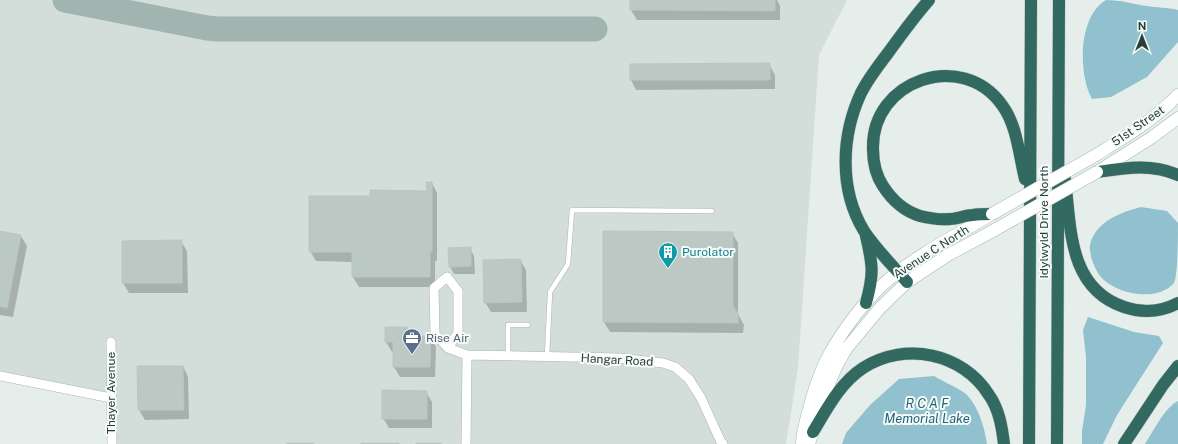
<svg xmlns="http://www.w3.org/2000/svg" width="1178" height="444" font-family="'Public Sans',sans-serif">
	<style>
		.built { fill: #d3ddda }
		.water { fill: #91c1cf }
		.shadow { fill: #0003 }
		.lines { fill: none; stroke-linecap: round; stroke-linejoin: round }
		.taxiway { stroke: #a2b4b0; stroke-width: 25 }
		.building { fill: #bbc8c4; stroke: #b8c7c2 }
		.service-casing { stroke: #a8b6b2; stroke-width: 5.5 }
		.minor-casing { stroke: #a8b6b2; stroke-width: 10 }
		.secondary-casing { stroke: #a4b9b3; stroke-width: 13 }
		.motorway-casing { stroke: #c2c9c8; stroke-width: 13 }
		.service { stroke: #fff; stroke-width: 4.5 }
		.minor { stroke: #fff; stroke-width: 9 }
		.secondary { stroke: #fff; stroke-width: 12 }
		.motorway { stroke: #326a62; stroke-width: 12 }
		.secondary-bridge-casing { stroke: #a4b9b3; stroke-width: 13; stroke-linecap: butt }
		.secondary-bridge { stroke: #fff; stroke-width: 12 }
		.labels { text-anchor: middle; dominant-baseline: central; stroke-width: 4; stroke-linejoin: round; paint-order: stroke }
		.street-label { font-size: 12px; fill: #253f3a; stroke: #f6faf8 }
		.culture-label { font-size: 12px; fill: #0d838f; stroke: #f6faf8; text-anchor: start }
		.service-label { font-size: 12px; fill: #4e5e75; stroke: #f6faf8; text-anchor: start }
		.water-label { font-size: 13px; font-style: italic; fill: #216478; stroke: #f6faf8 }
	</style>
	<rect width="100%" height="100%" fill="#e5eeea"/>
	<!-- built -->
	<path class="built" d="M0,0H847L819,55L798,368L786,444H112L111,398L0,379Z"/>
	<!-- water -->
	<path class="water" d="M1106,0C1120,0 1133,4 1147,6C1157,8 1167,7 1178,10V42L1147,77L1111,97L1092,99C1078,74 1078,16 1106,0Z
		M1141,207L1167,211L1178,223C1178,235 1178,275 1174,283C1157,303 1115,294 1100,276C1096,271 1093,263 1091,257C1091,253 1089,248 1090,245C1095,222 1121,212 1141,207Z
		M1088,317L1134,332L1159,336L1163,343L1117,415L1103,444H1082V431L1086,405V357L1083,330Z
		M934,376C942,381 961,389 967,395C979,408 984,426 987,444H842L846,433L870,405L899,379Z
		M1178,401V444H1145C1153,432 1165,407 1178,401Z"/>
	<!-- shadow -->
	<path class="shadow" d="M631,0H777L780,6V20H637L631,10Z
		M769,64L775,75V89L636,90L631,80Z
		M432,183L437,193V261H435V287H359L353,277V262L316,261L310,251L371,197L428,192Z
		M0,232L21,236L27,246L13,317L0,315Z
		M732,233L738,243V314L744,325L743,333L610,332L604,322Z
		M181,241L187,251L188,293H129L123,283V242Z
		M470,248L474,256L475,274H454L450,267Z
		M520,260L526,270L527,312H491L485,302Z
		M407,328L412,337H430L436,347L435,377H400L394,367V352H392L386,342Z
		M183,366L188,377L189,419L145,420L139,410Z
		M426,392L432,402V428H389L383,418Z"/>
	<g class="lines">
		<!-- taxiway -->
		<path class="taxiway" d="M65,0L207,28L217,29H595"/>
	</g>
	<!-- building -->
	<path class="building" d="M630,0H775V11L630,10Z
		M770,63V80H630V64Z
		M426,182H432V251L430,252V277H352V252H309V196H370V190L427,191Z
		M0,231L21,235L7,308L0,306Z
		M603,231L733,232V306L738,314V323L603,322Z
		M182,240V283H122V241Z
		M471,247V266L449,267L448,248Z
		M521,259L522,302L484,303L483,260Z
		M385,327H407V336H431L430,367H393V342H385Z
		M137,366H183L184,410H138Z
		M382,390L427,391V419H382Z
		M287,443H314V444H287Z
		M361,443H399V444H361Z
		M416,443H441V444H416Z"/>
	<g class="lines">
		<defs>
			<path id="service" d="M508,356V325H528
				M547,357L550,292L568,264L572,210L712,211"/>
			<path id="minor" d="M111,342L112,444
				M448,348L458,333V291L447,277L434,288L435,334L448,348L467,355L466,444
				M467,355L619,358L663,363L675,367L689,379L701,398L721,442L723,444
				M0,376L111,398"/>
			<path id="secondary" d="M1096,155C1125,137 1154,120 1178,95
				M1097,172L1151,138L1178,118
				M802,444C802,432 806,421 809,409C814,390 820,371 829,355C843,329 867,298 889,279C920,253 957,235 992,214
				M809,444L824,396L836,367L846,349L880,308L907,282L948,255L991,232"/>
			<path id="motorway" d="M1097,172C1124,168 1151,163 1178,175
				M1065,179C1071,228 1068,288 1124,307C1142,313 1161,312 1178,303
				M992,214C985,214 979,214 973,215C965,215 958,219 950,219C940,220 928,218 920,216C904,211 892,200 883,186C875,174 873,163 873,149C871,80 962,49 1002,105C1017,125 1019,155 1025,179
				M907,282C892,265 876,249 864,231C839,190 841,136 861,93C868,79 878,66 888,53C901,35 914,17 929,0
				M866,303C874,274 873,266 866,236
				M813,432C827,409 840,383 863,368C905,341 963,353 989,395C999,409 1002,427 1004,444
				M1029,444L1031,0
				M1057,444L1059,0
				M1124,444L1163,385L1178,366"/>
		</defs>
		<!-- service casing -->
		<use href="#service" class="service-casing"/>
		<!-- minor casing -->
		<use href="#minor" class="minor-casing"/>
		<!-- secondary casing -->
		<use href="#secondary" class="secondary-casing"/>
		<!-- motorway casing -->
		<use href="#motorway" class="motorway-casing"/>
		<!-- service -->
		<use href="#service" class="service"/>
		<!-- minor -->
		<use href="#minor" class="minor"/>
		<!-- secondary -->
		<use href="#secondary" class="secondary"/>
		<!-- motorway -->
		<use href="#motorway" class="motorway"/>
		<defs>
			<path id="secondary-bridge" d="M992,214L1096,155
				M991,232L1097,172"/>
		</defs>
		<!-- secondary-bridge casing -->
		<use href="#secondary-bridge" class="secondary-bridge-casing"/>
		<!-- secondary-bridge -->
		<use href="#secondary-bridge" class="secondary-bridge"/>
	</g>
	<!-- icons -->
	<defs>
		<symbol id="building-pin" viewBox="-11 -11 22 30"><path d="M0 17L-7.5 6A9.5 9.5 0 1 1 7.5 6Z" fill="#0f9aa8" stroke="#f6faf8"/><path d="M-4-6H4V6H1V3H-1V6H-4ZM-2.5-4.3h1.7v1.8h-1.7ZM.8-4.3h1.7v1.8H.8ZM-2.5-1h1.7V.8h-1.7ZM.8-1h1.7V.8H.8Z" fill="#fff"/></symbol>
		<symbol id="office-pin" viewBox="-11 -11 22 30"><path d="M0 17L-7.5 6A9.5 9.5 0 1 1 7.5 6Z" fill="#5c6f8a" stroke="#f6faf8"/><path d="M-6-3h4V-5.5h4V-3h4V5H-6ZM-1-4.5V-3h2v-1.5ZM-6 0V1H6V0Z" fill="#fff"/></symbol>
	</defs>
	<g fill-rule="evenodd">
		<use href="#building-pin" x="657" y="241" width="22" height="30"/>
		<use href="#office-pin" x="401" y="327" width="22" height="30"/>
	</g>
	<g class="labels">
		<!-- street labels -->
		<g class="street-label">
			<text transform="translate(1138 126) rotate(-35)">51st Street</text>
			<text transform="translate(1044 222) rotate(-90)">Idylwyld Drive North</text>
			<text transform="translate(931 252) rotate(-33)">Avenue C North</text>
			<text transform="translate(617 360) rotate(3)">Hangar Road</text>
			<text transform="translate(111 393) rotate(-90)">Thayer Avenue</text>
		</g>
		<!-- culture labels -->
		<g class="culture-label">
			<text x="682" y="252">Purolator</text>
		</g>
		<!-- service labels -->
		<g class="service-label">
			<text x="426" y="338">Rise Air</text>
		</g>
		<!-- water labels -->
		<g class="water-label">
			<text x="927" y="403">R C A F<tspan x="927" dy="15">Memorial Lake</tspan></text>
		</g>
	</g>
	<!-- north arrow -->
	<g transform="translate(1142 36)" stroke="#f6faf8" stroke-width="3" paint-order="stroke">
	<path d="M0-3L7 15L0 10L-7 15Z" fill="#253f3a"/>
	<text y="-6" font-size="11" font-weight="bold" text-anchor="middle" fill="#253f3a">N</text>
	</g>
</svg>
